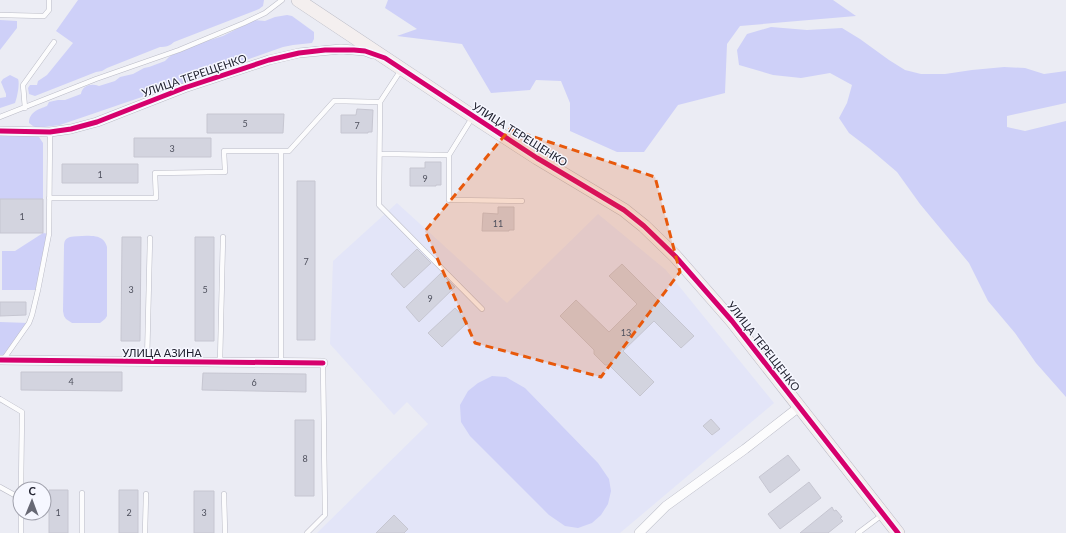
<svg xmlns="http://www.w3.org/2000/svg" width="1066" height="533" font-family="Lato,sans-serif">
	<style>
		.built { fill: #e3e5f8 }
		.green { fill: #ced0f8 }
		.building { fill: #d3d4df; stroke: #c6c6d1 }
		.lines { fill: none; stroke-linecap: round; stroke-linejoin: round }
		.lane-casing { stroke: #babbc6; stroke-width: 5.5 }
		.street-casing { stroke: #babbc6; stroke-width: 10 }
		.secondary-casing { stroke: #babbc6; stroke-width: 14 }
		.lane { stroke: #fcfcfd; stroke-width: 4.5 }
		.street { stroke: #fcfcfd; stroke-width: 9 }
		.secondary { stroke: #f4efef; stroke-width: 13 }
		.cycleway-casing { stroke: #f6f7ff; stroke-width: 8 }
		.cycleway { stroke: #d6006c; stroke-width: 5 }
		.marked { fill: #e8590c; fill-opacity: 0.2; stroke: #e8590c; stroke-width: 3; stroke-dasharray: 8 5; stroke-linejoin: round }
		.labels { text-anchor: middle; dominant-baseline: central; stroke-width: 3; stroke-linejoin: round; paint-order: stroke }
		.number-label { font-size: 9px; fill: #4e505d }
		.street-label { font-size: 11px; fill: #20212f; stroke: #f6f7ff }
	</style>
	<rect width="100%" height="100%" fill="#ebecf4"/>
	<!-- built -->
	<path class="built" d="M397,203L507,303L598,214L666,270L774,403L620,533H317L428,424L407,402L394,415L330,344L333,261Z"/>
	<!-- green -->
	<path class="green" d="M78,0H264L263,6L259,9L174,42C170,46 166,47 160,47L107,68L102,71L96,72L35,96L29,94L28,88L30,85H37L38,81L47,75L73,43L56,31Z
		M388,0H833L856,16L740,26L727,44L725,93L678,105L644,152H617L570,131V103L561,81L536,80L530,90L491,93L462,44L397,36L417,29L385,8Z
		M287,15L292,16L314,32V39L312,43L293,45L283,47L196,78C190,82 185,85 177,85L60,125L37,128L33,126L29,123C29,112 39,109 47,106L49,102L58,100H65L81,94C82,85 92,83 99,86L115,81L120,77L133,74L144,68L149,67L165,61L169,57L172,55L197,44L223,36L254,20L265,21L275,17Z
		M0,20L17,21V28L0,50Z
		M771,27L807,30L842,28L860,39L889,60L905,70L921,74H945L972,70L1004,67L1025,68L1044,74L1066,71V103L1007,116V127L1025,131L1066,121V397L1036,363L1015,333L988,301L969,263L920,204L897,172L870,149L849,133L839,118L847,103L852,85L830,73L801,78L773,75L739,65L737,50L747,34Z
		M10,75L18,79C20,84 17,98 15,103L0,108V98L6,97V94L1,82L3,79Z
		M0,131L32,132L39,137L43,143V199H0Z
		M43,233L49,234L38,290H2V251H15Z
		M70,237C78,236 96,234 102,239C105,241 106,244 107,247V316L105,319L100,323H72L66,319L64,316L63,311L64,247C64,241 65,239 70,237Z
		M0,322L29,323L0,360Z
		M492,376L506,377L525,388L598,463L609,479L611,491L608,504L601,515L592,523L578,528L565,526L549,515L470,436L461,422L460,405L468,391L478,383Z"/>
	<!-- building -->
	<path class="building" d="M357,109L373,110L372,132H368V133H341V115H356Z
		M207,114H284L283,133H207Z
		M134,138H211V157H134Z
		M425,162H441V185H436V186H410V168H425Z
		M62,164H138V183H62Z
		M297,181H315V340H297Z
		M0,199H43V233H0Z
		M498,207H514V230H509V231H482L483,213L498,214Z
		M122,237H141L140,341H121Z
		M195,237H214V341H195Z
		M417,249L431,263L404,288L391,274Z
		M622,264L694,336L681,348L654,321L623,351L654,382L640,396L609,365H605L594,354V350L560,316L576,300L609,332L637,304L609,276Z
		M441,273L455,287L419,322L406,307Z
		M0,302H26V315L0,316Z
		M455,308L468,322L442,347L428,333Z
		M21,372H122V391L21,390Z
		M203,373L306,374V392L202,390Z
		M711,419L720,429L712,435L703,426Z
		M295,420H314V496H295Z
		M788,455L800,470L770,493L759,477Z
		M809,482L821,498L780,529L768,514Z
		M49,490H68V533H49Z
		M119,490H138V533H119Z
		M194,491H214V533H194Z
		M832,507L834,511L836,510L842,517L840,518L843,521L828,533H800Z
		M394,515L408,529L404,533H376Z"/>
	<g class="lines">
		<defs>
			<path id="lane" d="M0,15L44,16L49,10V0
				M401,70L380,102L379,205L482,309
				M25,108L23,85L54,42
				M0,117L96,79L179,50L244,23L265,13L282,0
				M380,154L449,155L472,118
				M449,155V200L522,201
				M49,198H156L155,173L225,172L224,151H289L334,101L380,102
				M3,360L29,323L32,315L38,290L49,234L50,132
				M147,362L150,238
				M220,362L223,237
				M281,362V151
				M0,399L22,412L21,489
				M0,487L20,498
				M82,493V533
				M224,494L225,533
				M21,533V513
				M145,533L146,494
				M307,533L325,515L323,363
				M858,533L882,515"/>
			<path id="street" d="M0,131L50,132L71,129L97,122L184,88L269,60L299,53L341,49L365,51L373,54
				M0,360L323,363
				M639,533L666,506L745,449L799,407"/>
			<path id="secondary" d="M298,0L483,123L537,158L624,210L644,226L675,256L732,321L898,533"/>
		</defs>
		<!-- lane casing -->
		<use href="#lane" class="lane-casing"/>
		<!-- street casing -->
		<use href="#street" class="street-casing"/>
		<!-- secondary casing -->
		<use href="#secondary" class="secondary-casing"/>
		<!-- lane -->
		<use href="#lane" class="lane"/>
		<!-- street -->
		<use href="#street" class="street"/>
		<!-- secondary -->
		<use href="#secondary" class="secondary"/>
		<defs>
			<path id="cycleway" d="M0,131L50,132L71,129L97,122L184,88L269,60L299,53L325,50H354L365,51L385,58L537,158L624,210L644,226L675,256L732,321L898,533
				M0,360L323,363"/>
		</defs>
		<!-- cycleway casing -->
		<use href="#cycleway" class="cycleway-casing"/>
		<!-- cycleway -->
		<use href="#cycleway" class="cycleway"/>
	</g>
	<!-- marked area -->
	<path class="marked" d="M510,129L655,177L680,272L601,377L475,343L425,231Z"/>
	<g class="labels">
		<!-- number labels -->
		<g class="number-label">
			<text x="245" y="123">5</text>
			<text x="357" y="125">7</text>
			<text x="172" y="148">3</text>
			<text x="100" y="174">1</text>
			<text x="425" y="178">9</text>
			<text x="22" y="216">1</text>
			<text x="498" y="223">11</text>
			<text x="306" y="261">7</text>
			<text x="131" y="289">3</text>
			<text x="205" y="289">5</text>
			<text x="430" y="298">9</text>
			<text x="626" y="332">13</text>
			<text x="71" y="381">4</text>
			<text x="254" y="382">6</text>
			<text x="305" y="458">8</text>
			<text x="58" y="512">1</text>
			<text x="129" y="512">2</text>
			<text x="204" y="512">3</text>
		</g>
		<!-- street labels -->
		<g class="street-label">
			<text transform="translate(194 75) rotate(-19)">УЛИЦА ТЕРЕЩЕНКО</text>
			<text transform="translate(520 134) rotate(32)">УЛИЦА ТЕРЕЩЕНКО</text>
			<text transform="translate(764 346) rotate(52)">УЛИЦА ТЕРЕЩЕНКО</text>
			<text x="162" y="352">УЛИЦА АЗИНА</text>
		</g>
	</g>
	<!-- north arrow -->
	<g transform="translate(32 501) rotate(1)"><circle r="19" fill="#f6f7ff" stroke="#a0a1ac"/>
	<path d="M0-3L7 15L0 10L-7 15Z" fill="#676874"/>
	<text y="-6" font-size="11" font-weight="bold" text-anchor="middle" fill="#20212f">С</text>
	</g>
</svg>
